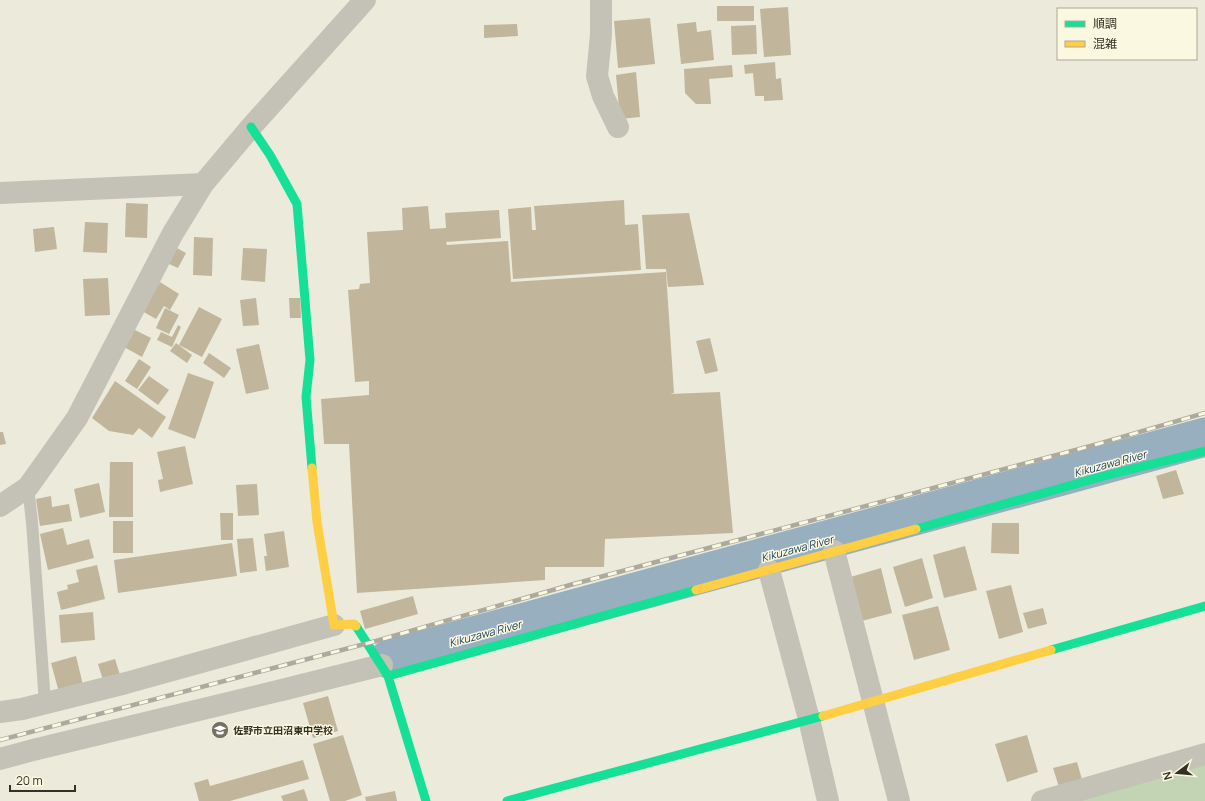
<svg xmlns="http://www.w3.org/2000/svg" width="1205" height="801" font-family="Manrope,'Noto Sans JP',sans-serif">
	<style>
		.green { fill: #c3d4b4 }
		.lines { fill: none; stroke-linecap: round; stroke-linejoin: round }
		.river { stroke: #97afbe; stroke-width: 39 }
		.building { fill: #c1b59c }
		.lane { stroke: #c4c2b6; stroke-width: 12 }
		.street { stroke: #c4c2b6; stroke-width: 22 }
		.fast { stroke: #16e098; stroke-width: 9 }
		.slow { stroke: #ffcf43; stroke-width: 9 }
		.rail-casing { stroke: #acaa9f; stroke-width: 4.5 }
		.rail { stroke: #faf8e1; stroke-width: 3; stroke-dasharray: 9; stroke-linecap: butt }
		.labels { text-anchor: middle; dominant-baseline: central; stroke-width: 3; stroke-linejoin: round; paint-order: stroke }
		.poi-label { font-size: 10px; font-weight: bold; fill: #343024; stroke: #faf8e1; text-anchor: start }
		.water-label { font-size: 11px; font-style: italic; fill: #173b58; stroke: #faf8e1 }
	</style>
	<rect width="100%" height="100%" fill="#eceadb"/>
	<!-- green -->
	<path class="green" d="M1205,754V801H1042Z"/>
	<g class="lines">
		<!-- river -->
		<path class="river" d="M389,659L1205,437"/>
	</g>
	<!-- building -->
	<path class="building" d="M717,6H754V21H717Z
		M788,7L791,55L764,57L760,9Z
		M650,18L655,64L618,68L614,21Z
		M696,22L697,32L711,30L714,60L681,64L677,24Z
		M517,24L518,36L484,38V25Z
		M756,25L757,54L732,55L731,26Z
		M775,62L776,79L781,78L783,100L764,101V96H755L753,73L745,74L744,65Z
		M732,65L733,77L709,79L711,104H696L685,93L684,69Z
		M636,72L640,117L620,119L616,75Z
		M624,200L625,225L638,224L641,270L513,279L508,209L531,207L532,230H536L534,206Z
		M126,203L148,204L147,238L125,237Z
		M428,206L430,229L446,228L445,213L499,210L501,238L446,242L447,245L508,241L511,282L666,272L674,393L670,394L720,392L733,533L605,539L604,567H545V580L357,593L349,444H324L321,399L369,395V381L355,382L348,290L359,289L360,284L370,283L367,232L403,230L402,208Z
		M689,213L704,285L668,287L666,269H646L642,215Z
		M85,222L108,223L107,253L83,252Z
		M54,227L57,249L35,252L33,229Z
		M194,237L213,238L212,276L193,275Z
		M177,248L186,253L178,268L169,264Z
		M243,248L267,249L265,282L241,280Z
		M108,278L110,315L85,316L83,279Z
		M160,282L179,294L170,310L164,306L156,319L142,311Z
		M256,298L259,325L243,326L240,300Z
		M289,298H300L301,318H290Z
		M199,307L222,319L202,357L179,345Z
		M165,308L179,315L169,334L156,328Z
		M178,325L181,327L172,347L157,340L161,332L172,337Z
		M133,329L151,338L142,357L124,347Z
		M710,338L718,371L705,374L696,341Z
		M176,343L192,355L187,363L170,351Z
		M259,344L269,389L246,394L236,349Z
		M209,353L231,368L224,378L203,363Z
		M139,359L151,367L137,389L125,381Z
		M188,373L214,382L195,439L168,429Z
		M149,376L169,390L158,405L138,390Z
		M115,381L166,417L152,438L139,428L133,435L109,431L92,418Z
		M0,432H3L6,444L0,445Z
		M185,446L193,484L160,492L158,480L163,479L157,452Z
		M110,462H133V517H109Z
		M1176,470L1184,494L1163,499L1156,476Z
		M99,483L105,512L80,518L74,489Z
		M257,484L259,515L238,516L236,485Z
		M51,496L52,507L69,504L72,521L40,526L36,499Z
		M220,513H233V540H221Z
		M113,521H133V553H113Z
		M992,523H1019V554L991,553Z
		M63,528L67,545L89,539L94,558L48,570L40,534Z
		M284,531L289,567L266,571L264,556H267L264,534Z
		M253,538L257,571L240,573L237,539Z
		M232,543L237,576L118,593L114,560Z
		M965,546L977,590L944,598L933,555Z
		M922,558L933,598L905,607L893,567Z
		M97,565L105,599L61,610L57,592L68,589L67,585L79,582L76,570Z
		M881,568L892,613L858,622L847,578Z
		M1011,585L1023,632L999,639L986,591Z
		M413,596L418,614L365,629L360,611Z
		M938,606L950,650L914,660L902,615Z
		M1043,608L1047,624L1028,629L1023,613Z
		M93,612L95,640L61,643L59,615Z
		M76,656L84,689L60,696L51,663Z
		M115,659L120,675L103,680L98,664Z
		M328,696L338,731L313,738L303,703Z
		M343,735L362,795L345,801H330L313,744Z
		M1027,735L1038,772L1007,782L995,744Z
		M303,760L309,779L230,801H199L194,783L208,779L210,786Z
		M1077,762L1083,783L1060,790L1053,768Z
		M304,789L308,801H283L281,796Z
		M395,791L397,801H366L365,797Z"/>
	<g class="lines">
		<!-- lane -->
		<path class="lane" d="M28,487L32,522L45,703"/>
		<!-- street -->
		<path class="street" d="M601,0V35L597,76L603,96L618,127
			M0,193L203,184
			M0,506L28,487L77,418L173,233L203,184L251,127L365,0
			M834,551L899,801
			M769,570L809,719L828,801
			M0,712L22,709L126,683L334,625
			M0,759L33,750L286,689L382,665
			M1042,801L1205,754"/>
		<!-- fast -->
		<path class="fast" d="M251,127L270,155L297,204L310,360L306,397L312,468
			M916,529L1104,476L1205,451
			M356,626L388,676L426,801
			M1051,650L1205,606
			M388,676L696,590
			M507,801L823,716"/>
		<!-- slow -->
		<path class="slow" d="M312,468L317,522L334,625L354,624L356,626
			M696,590L916,529
			M823,716L1051,650"/>
		<defs>
			<path id="rail" d="M0,740L376,641L570,585L1098,444L1205,413"/>
		</defs>
		<!-- rail casing -->
		<use href="#rail" class="rail-casing"/>
		<!-- rail -->
		<use href="#rail" class="rail"/>
	</g>
	<!-- icons -->
	<defs>
		<symbol id="school-disc" viewBox="-11 -11 22 22"><circle r="9.5" fill="#747164" stroke="#faf8e1"/><path d="M0-5L7-2L0 1L-7-2ZM-4 1L0 2.5L4 1V4Q0 6-4 4Z" fill="#fff"/></symbol>
	</defs>
	<g fill-rule="evenodd">
		<use href="#school-disc" x="210" y="720" width="20" height="20"/>
	</g>
	<g class="labels">
		<!-- poi labels -->
		<g class="poi-label">
			<text x="233" y="730">佐野市立田沼東中学校</text>
		</g>
		<!-- water labels -->
		<g class="water-label">
			<text transform="translate(1110 463) rotate(-15)">Kikuzawa River</text>
			<text transform="translate(797 548) rotate(-15)">Kikuzawa River</text>
			<text transform="translate(485 633) rotate(-15)">Kikuzawa River</text>
		</g>
	</g>
	<!-- legend -->
	<rect x="1057" y="8" width="140" height="52" fill="#faf8e1" stroke="#aba895"/>
	<rect x="1065" y="21" width="20" height="6" fill="#16e098" stroke="#aba895"/>
	<text x="1093" y="28" font-size="12" fill="#343024">順調</text>
	<rect x="1065" y="41" width="20" height="6" fill="#ffcf43" stroke="#aba895"/>
	<text x="1093" y="48" font-size="12" fill="#343024">混雑</text>
	<!-- north arrow -->
	<g transform="translate(1177 773) rotate(254)" stroke="#faf8e1" stroke-width="3" paint-order="stroke">
	<path d="M0-3L7 15L0 10L-7 15Z" fill="#343024"/>
	<text y="-6" font-size="11" font-weight="bold" text-anchor="middle" fill="#343024">N</text>
	</g>
	<!-- scale -->
	<path d="M10 785v6h65v-6" fill="none" stroke="#343024" stroke-width="2"/>
	<text x="16" y="785" font-size="12" fill="#343024" stroke="#faf8e1" stroke-width="3" paint-order="stroke">20 m</text>
</svg>
